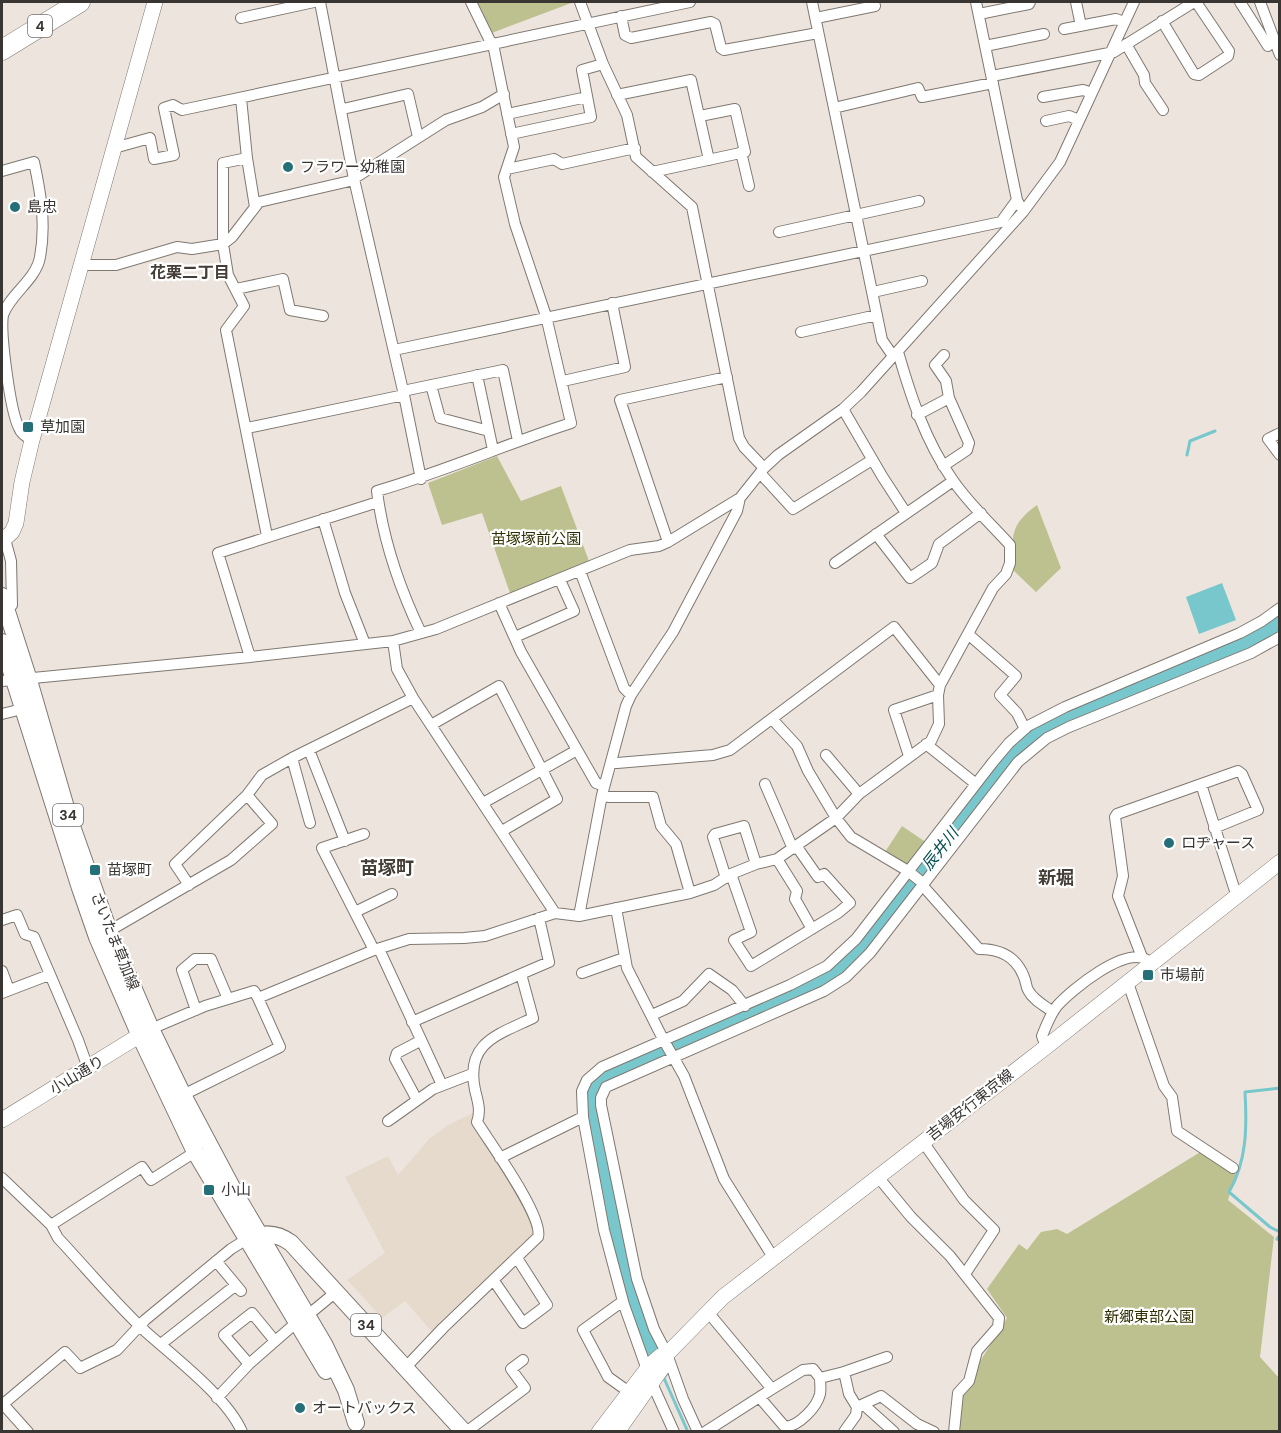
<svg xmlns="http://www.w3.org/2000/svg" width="1281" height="1433" font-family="'DM Sans','Noto Sans JP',sans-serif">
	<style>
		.built { fill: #e6dacc }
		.green { fill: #bdc18f }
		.water { fill: #78c7cc }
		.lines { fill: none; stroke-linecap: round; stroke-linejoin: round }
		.stream { stroke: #78c7cc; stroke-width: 3 }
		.river { stroke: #78c7cc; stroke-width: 16 }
		.street-casing { stroke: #7f7871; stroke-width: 12 }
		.secondary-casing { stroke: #7f7871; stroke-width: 16 }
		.primary-casing { stroke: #7f7871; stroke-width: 18 }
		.highway-casing { stroke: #7f7871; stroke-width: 21 }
		.street { stroke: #fff; stroke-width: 10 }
		.secondary { stroke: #fff; stroke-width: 15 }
		.primary { stroke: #fff; stroke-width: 16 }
		.highway { stroke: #fff; stroke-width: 20 }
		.poi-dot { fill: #256f78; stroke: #fff; stroke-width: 2 }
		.labels { text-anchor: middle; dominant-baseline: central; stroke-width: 4.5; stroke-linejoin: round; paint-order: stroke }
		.shield { fill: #fff; stroke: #747270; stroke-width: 1.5 }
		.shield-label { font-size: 14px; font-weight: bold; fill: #383532 }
		.poi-label { font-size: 15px; fill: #383532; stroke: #fff; text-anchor: start }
		.park-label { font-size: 15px; fill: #2e2f00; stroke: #fff }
		.street-label { font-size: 15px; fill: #383532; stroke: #fff }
		.neighbourhood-label { font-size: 16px; font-weight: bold; fill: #443e37; stroke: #fff }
		.water-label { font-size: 16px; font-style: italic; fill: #044f53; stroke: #fff }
		.quarter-label { font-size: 18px; font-weight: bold; fill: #443e37; stroke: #fff }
	</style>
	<rect width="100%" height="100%" fill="#ede5dd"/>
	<!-- built -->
	<path class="built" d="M475,1112L472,1124L526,1206L536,1235L433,1333L405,1301L382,1318L347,1280L385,1253L345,1177L388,1156L398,1175L429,1139L448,1125Z"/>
	<!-- green -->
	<path class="green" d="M474,2H574L489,34Z
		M497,456L521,501L561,486L589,561L510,593L482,513L442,525L428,483Z
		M1037,505L1061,568L1036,592L1014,571C1012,538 1008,526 1037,505Z
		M902,826L927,843L909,864L905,865L885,852Z
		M1202,1151L1236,1175L1228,1200L1274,1237L1260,1357L1279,1378V1431L958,1432L961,1392L1007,1318L987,1289L1019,1244L1027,1250L1041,1232L1057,1229L1067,1234Z"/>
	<!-- water -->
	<path class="water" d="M1222,583L1236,620L1199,634L1186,597Z"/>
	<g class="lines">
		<!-- stream -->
		<path class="stream" d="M1187,455L1190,441L1215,431
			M1280,1088L1245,1092C1247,1127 1247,1161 1229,1192L1270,1227L1280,1232
			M1280,1235L1277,1239L1280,1240
			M663,1376L688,1432"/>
		<!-- river -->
		<path class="river" d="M661,1371L637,1309L621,1255L590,1103L591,1089L596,1082L821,982L842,967L869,940L1018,747L1037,732L1058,721L1219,656L1252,640L1280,622"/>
		<defs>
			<path id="street" d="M320,2L354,179L404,395L421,479
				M580,2L603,64L627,115L636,157L692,207L739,438L744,447L764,468
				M812,2L882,340L893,356
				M976,2L1017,200L1020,206
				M1076,2L1081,26
				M1240,2L1268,46
				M1260,2L1280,55
				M979,14L1029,4L1030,2
				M621,16L625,35L631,38L711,22L715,24L721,48L724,50L818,33
				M241,18L314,2
				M816,18L875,6L874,2
				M1162,21L1194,74L1199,75L1228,56L1229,51L1196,2
				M1064,29L1116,19L1124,22
				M1126,44L1144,75L1145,83L1163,110
				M985,46L1044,34
				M992,76L1114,52L1194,2
				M617,95L691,80L709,160
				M1043,97L1083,90L1092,93
				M241,98L247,158L255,207
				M834,108L918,88L922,97L993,83
				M343,109L408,94L418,137
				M507,114L587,97
				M1046,121L1069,116L1079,120
				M511,134L591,117L582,70L603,64
				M114,148L150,138L154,159L174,155L164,108L173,105L182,110L690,2
				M741,152L749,186
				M247,158L223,163V244L228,275L244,306L226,330L267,536
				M507,169L554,159L562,164L635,148
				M2,171L34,162C41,194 46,225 40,257C36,280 10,294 3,315C0,332 10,411 19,428C21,434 26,437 32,440
				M652,172L745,152L735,109L700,116
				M779,232L919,201
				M82,265H116L177,247L192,249L223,244L232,237L259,202L350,181L446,120L482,107L504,94
				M236,289L283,279L290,310L323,316
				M873,292L922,281
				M801,332L877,315
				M394,350L1001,222L1017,200
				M477,375L493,450
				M563,381L625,367L612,303
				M431,385L440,418L489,431
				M403,391L503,370L518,441
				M843,409L882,476L906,513
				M917,415L949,398L946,381L935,365L944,355
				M247,428L404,395
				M1280,433L1268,439L1280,455
				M943,466L967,450L969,443L949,398
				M760,473L793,509L872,460
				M323,519L345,593L365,644
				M876,534L910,578L932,563L939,544L981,513
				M5,539L11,561L12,605L6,608
				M668,542L620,400L727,377
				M835,563L953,481
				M580,571L624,688L631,695
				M499,603L521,652L596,783L604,786
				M421,633C400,589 383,540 377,491C443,472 506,444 571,423L546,316L515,224L507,190L504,177L514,147L494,49L471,2
				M968,634L1016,676L1000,695L1017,713L1025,729
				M515,637L574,611L560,580
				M393,641L397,669L413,698L555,913L579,916L690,893L714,885L731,874L756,864L777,859L836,818L859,794L931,741L939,724L938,695L940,685L993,588L1006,574L1010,563V545C991,524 968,503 952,479C925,440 911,397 898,352
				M250,657L218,553L378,502
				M2,681L250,657L393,641L436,629L630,550L659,546L668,542L740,498
				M2,714L22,709
				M772,719L797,746L808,771L836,818L851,837L908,871L924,884
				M431,725L499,686L557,799L502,831
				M926,744L976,784
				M309,750L345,841
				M826,755L859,794
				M909,756L894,710L938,695
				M292,758L310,823
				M611,762L617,763L713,755L730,750L894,627L940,685
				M765,784L793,849
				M1201,784L1235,891L1238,896
				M602,795L609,797H653L661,826L676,844L690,893
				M483,803L577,750
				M364,834L322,848L374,950
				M777,859L797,891L795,899L812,929
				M731,874L751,932L734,940L751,966L838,913L850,903L824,874L818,877L797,847
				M726,878L713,837L715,834L744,826L756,864
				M189,885L175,864L247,795L262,775L292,758L413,698
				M923,886L979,949C1000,949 1016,956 1024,977C1026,981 1026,987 1028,990C1033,1000 1045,1006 1053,1012
				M616,908L627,968L663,1039L684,1076L724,1179L773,1257
				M355,912L392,894
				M579,916L602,795L626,706L631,695L673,632L737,511L740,498L764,468L778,455L843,409L861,392L1023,212L1060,162L1134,2
				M2,920L17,915L25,934L34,937L78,1040L88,1068
				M109,931L231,860L272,824L247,795
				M379,949L442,1085
				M1142,957L1118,896L1123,876L1115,817L1117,814L1238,771L1242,774L1258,810L1214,828
				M2,971L9,990
				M582,973L624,958
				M1128,983L1164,1086L1172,1097L1177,1131L1233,1168
				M2,993L49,975
				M196,1010L182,970L195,959H211L228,999
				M652,1015L683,1001L709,974L732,990L745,1006
				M412,1022L521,974
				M151,1029L205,1006L254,991L258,998L374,950L409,939L464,938L485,936L555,913
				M1046,1047L1042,1036C1046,1026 1050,1015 1057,1006C1071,990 1125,946 1147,960
				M183,1095L280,1047L258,998
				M417,1100L395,1059L397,1053L420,1041
				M388,1121L433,1089L472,1074
				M923,1142L964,1200L994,1230L965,1274
				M500,1158L583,1117
				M878,1177L911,1217L950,1256L999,1318L998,1327L977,1351L969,1381L958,1393L954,1432
				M2,1178L51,1225L58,1238C87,1269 115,1303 146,1332C174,1357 228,1398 242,1432
				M51,1225L142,1167L151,1180L195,1152
				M216,1261L241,1291
				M494,1281L523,1323L547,1305L517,1258
				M623,1301L583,1330L608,1377L629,1392
				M308,1315L336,1292
				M161,1344L236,1285
				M249,1364L224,1335L252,1313L275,1341
				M406,1367L443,1328L538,1237C544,1217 490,1143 477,1122C481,1111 478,1102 475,1090C465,1043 497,1035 533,1018L521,974L549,962L539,918
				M844,1372L849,1394L857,1407
				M772,1389L803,1370L813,1369L820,1378L844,1372L887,1357
				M217,1398L249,1364L297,1322
				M760,1398L785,1427C799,1426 817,1407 820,1394C821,1389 820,1383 820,1378
				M3,1404L28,1432
				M2,1405L65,1352L80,1368L117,1350L145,1320L231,1249L247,1239
				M864,1405L894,1432
				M466,1432L525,1388L511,1369L523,1360
				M674,1432L651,1381L624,1305L604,1230L583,1117L582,1091L587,1080L602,1067L790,985L827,966L856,939L993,762L1009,743L1028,726L1065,707L1240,633L1262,621L1280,608
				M698,1432L683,1399L667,1354L654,1329L637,1279L601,1105V1098L606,1087L824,991L846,977L870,953L1018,762L1047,738L1069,727L1251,653L1280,637
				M705,1432L772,1389L707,1311
				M844,1432L856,1415L857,1407L881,1396L917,1424L934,1432"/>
			<path id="secondary" d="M2,541L12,532L16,523L22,482L32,440L155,2
				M2,1120L150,1029
				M599,1432L650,1365L660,1356L667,1354
				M617,1432L665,1364L667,1354L723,1297L1046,1047L1280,862"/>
			<path id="primary" d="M2,596L28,677L69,818L109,931L151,1029L183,1095L235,1193L324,1344L346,1390L356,1423
				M2,642L80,888L97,937L140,1036L195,1152L326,1371
				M253,1237C267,1232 279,1234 291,1243L464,1432"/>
			<path id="highway" d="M2,50L80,2"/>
		</defs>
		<!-- street casing -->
		<use href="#street" class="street-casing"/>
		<!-- secondary casing -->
		<use href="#secondary" class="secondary-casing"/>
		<!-- primary casing -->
		<use href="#primary" class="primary-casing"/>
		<!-- highway casing -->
		<use href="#highway" class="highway-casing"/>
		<!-- street -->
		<use href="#street" class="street"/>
		<!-- secondary -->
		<use href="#secondary" class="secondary"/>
		<!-- primary -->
		<use href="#primary" class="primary"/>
		<!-- highway -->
		<use href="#highway" class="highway"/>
	</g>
	<!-- markers -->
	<g class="poi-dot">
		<circle cx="288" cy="167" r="6"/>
		<circle cx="15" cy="207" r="6"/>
		<rect x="22" y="421" width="12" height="12" rx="3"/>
		<circle cx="1169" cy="843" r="6"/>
		<rect x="89" y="864" width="12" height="12" rx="3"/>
		<rect x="1142" y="969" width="12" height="12" rx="3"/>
		<rect x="203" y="1184" width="12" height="12" rx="3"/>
		<circle cx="300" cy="1408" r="6"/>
	</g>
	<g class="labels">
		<!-- shield labels -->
		<g class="shield">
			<rect x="28" y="15" width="24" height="22" rx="4.5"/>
			<rect x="53" y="804" width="30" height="22" rx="4.5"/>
			<rect x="351" y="1314" width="30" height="22" rx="4.5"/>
		</g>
		<g class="shield-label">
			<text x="40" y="26">4</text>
			<text x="68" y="815">34</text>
			<text x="366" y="1325">34</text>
		</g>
		<!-- poi labels -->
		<g class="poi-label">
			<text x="300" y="167">フラワー幼稚園</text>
			<text x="27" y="207">島忠</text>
			<text x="40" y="427">草加園</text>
			<text x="1181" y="843">ロヂャース</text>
			<text x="107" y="870">苗塚町</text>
			<text x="1160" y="975">市場前</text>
			<text x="221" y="1190">小山</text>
			<text x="312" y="1408">オートバックス</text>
		</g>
		<!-- park labels -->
		<g class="park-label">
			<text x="536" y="539">苗塚塚前公園</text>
			<text x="1149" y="1317">新郷東部公園</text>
		</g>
		<!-- street labels -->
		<g class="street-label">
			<text transform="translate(115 941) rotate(68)">さいたま草加線</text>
			<text transform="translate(77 1075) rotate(-31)">小山通り</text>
			<text transform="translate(970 1105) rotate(-38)">吉場安行東京線</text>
		</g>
		<!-- neighbourhood labels -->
		<g class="neighbourhood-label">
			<text x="190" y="272">花栗二丁目</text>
		</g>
		<!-- water labels -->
		<g class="water-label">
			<text transform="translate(940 849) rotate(-52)">辰井川</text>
		</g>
		<!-- quarter labels -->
		<g class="quarter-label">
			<text x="387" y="868">苗塚町</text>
			<text x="1056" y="878">新堀</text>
		</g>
	</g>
	<!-- border -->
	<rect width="1281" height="1433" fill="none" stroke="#383532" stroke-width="6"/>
</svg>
